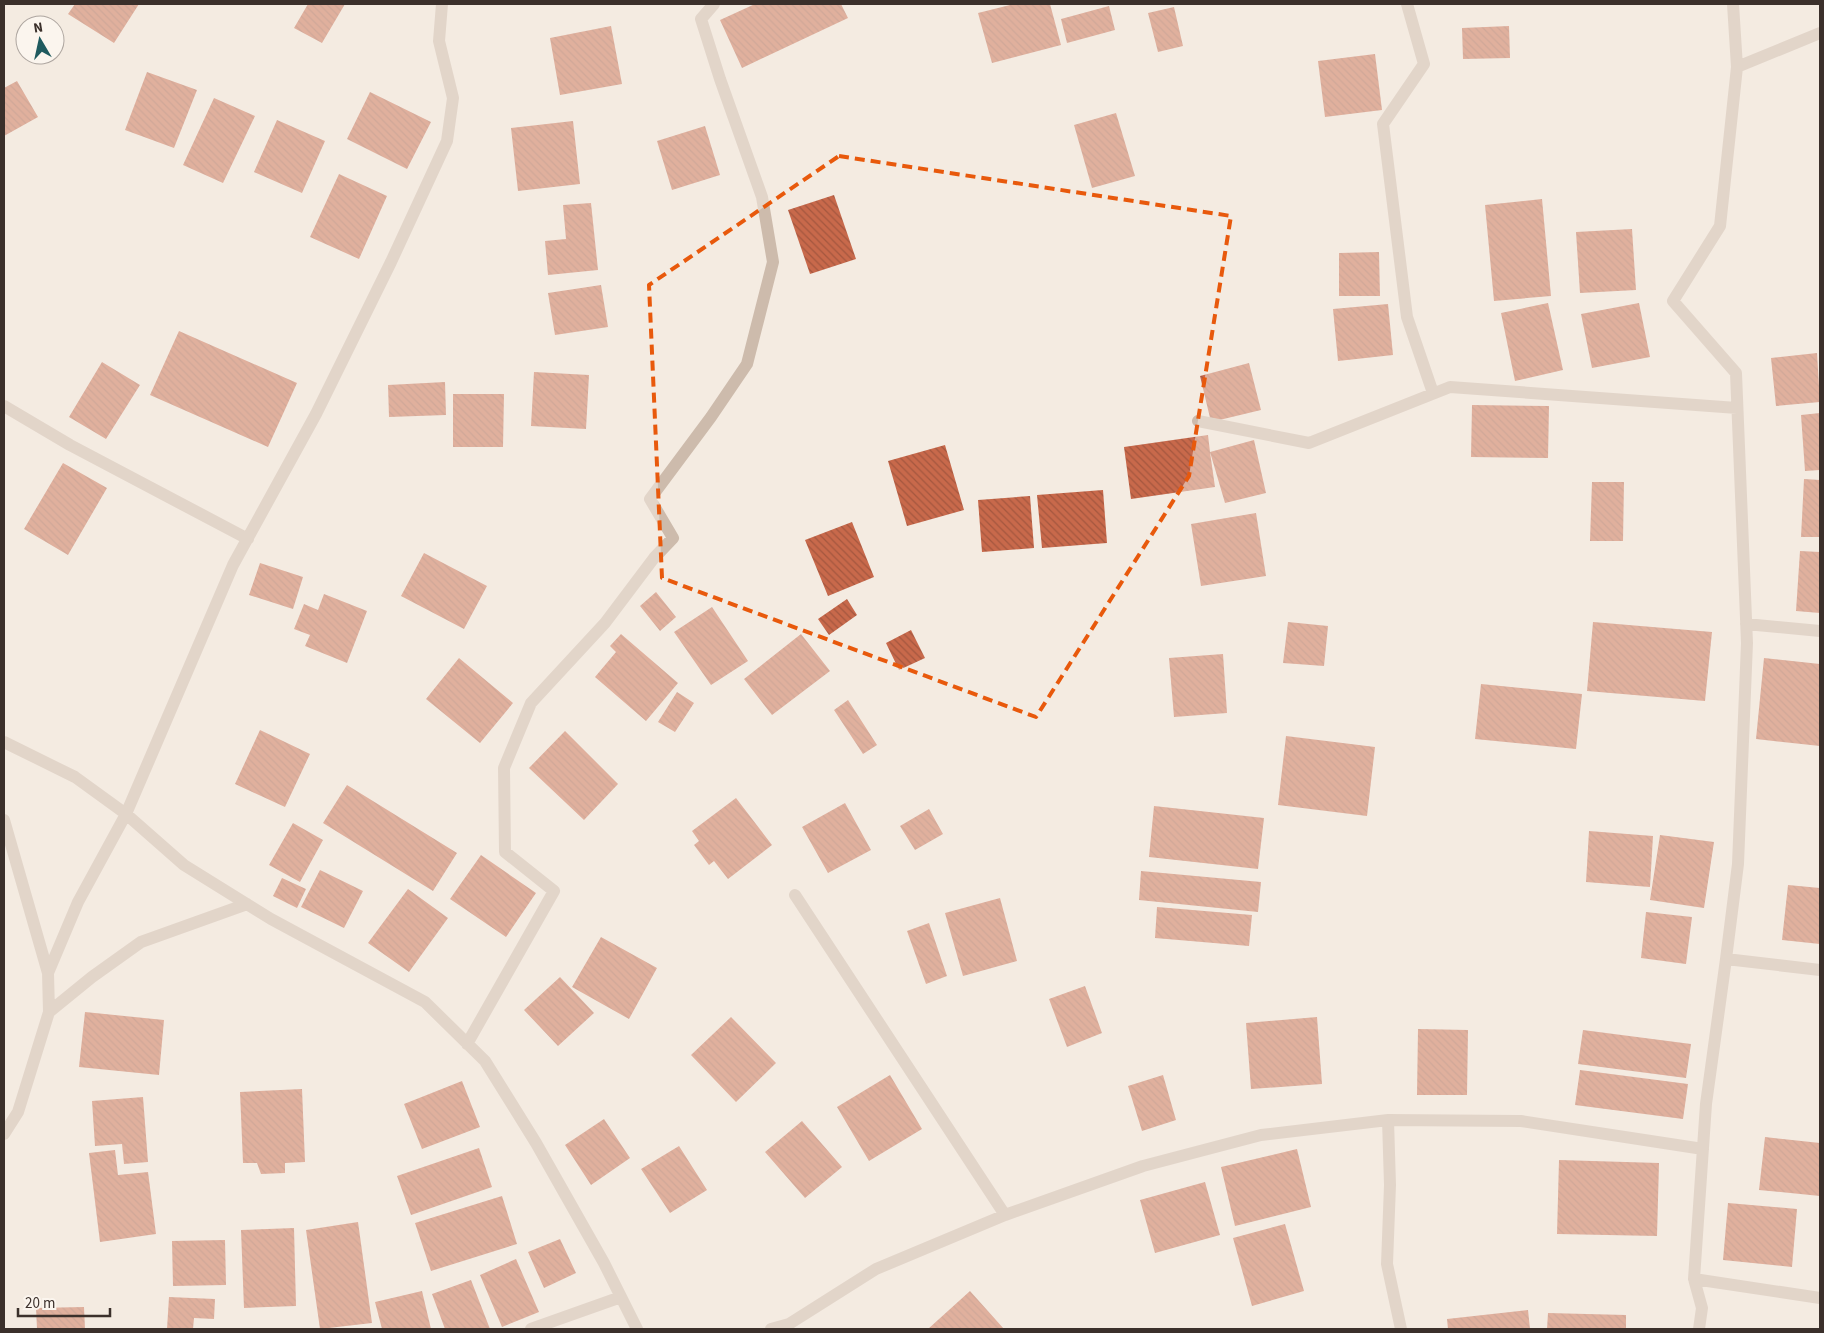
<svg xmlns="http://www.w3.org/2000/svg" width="1824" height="1333" font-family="'Source Sans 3',sans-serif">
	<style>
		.building { fill: url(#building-back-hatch) }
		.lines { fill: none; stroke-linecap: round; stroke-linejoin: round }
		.minor { stroke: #cdbbac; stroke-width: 12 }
		.marked { fill: none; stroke: #e8590c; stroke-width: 4; stroke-dasharray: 10 6; stroke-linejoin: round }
	</style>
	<defs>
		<pattern id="building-back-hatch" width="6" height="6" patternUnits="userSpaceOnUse" patternTransform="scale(1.25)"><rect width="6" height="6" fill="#c8694b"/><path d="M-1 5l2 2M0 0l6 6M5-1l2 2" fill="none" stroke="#a4573f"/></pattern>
	</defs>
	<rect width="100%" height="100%" fill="#f4ebe1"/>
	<!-- building -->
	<path class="building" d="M75,4H139L114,43L68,14Z
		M308,4H345L322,43L294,28Z
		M755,4H841L848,18L742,68L720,20Z
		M1014,4H1050L1061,45L992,63L978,13Z
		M1109,6L1115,30L1067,43L1061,19Z
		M1174,7L1183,46L1158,52L1148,13Z
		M611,26L622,84L560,95L550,38Z
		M1509,26L1510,58L1463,59L1462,28Z
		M1375,54L1382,110L1325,117L1318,61Z
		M147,72L197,90L174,148L125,130Z
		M17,81L38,117L4,136V88Z
		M370,92L431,122L407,169L347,139Z
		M214,98L255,116L223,183L183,165Z
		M1116,113L1135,176L1092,188L1074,125Z
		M277,120L325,141L302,193L254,172Z
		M573,121L580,184L518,191L511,128Z
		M705,126L720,175L672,190L657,141Z
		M339,174L387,196L359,259L310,237Z
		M834,195L856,259L810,274L788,210Z
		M1542,199L1551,296L1494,301L1485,205Z
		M591,203L598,270L548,275L545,241L566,239L563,205Z
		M1632,229L1636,290L1580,293L1576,232Z
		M1379,252L1380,296H1339V253Z
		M601,285L608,327L555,335L548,293Z
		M1548,303L1563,370L1515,381L1501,313Z
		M1639,303L1650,357L1592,368L1581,314Z
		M1388,304L1393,355L1338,361L1333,309Z
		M179,331L297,383L268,447L150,395Z
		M1817,353L1820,402L1776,406L1771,358Z
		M102,362L140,385L106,439L69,417Z
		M1249,363L1261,410L1211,422L1200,376Z
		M534,372L589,375L586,429L531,426Z
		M445,382L446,415L389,417L388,385Z
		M453,394H504L503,447H453Z
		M1472,405L1549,406L1548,458L1471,457Z
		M1820,413V470L1805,471L1801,415Z
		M1208,435L1210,452L1254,440L1266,493L1225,503L1210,452L1215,487L1131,499L1124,447Z
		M945,445L964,510L907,526L888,461Z
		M63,463L107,488L68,555L24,529Z
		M1804,479L1820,480V537H1801Z
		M1592,482H1624L1623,541H1590Z
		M1103,490L1107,543L1042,548L1037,495Z
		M1030,496L1034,548L982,552L978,500Z
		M1256,513L1266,576L1201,586L1191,524Z
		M852,522L874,577L828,596L805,540Z
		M1800,551L1820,552V613L1796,611Z
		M424,553L487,586L464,629L401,596Z
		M260,563L303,577L293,609L249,595Z
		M656,592L676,617L660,631L640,606Z
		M324,594L367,611L347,663L305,646L310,635L294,629L304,604L318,610Z
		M847,599L857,615L829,635L818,619Z
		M712,607L748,661L711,685L674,632Z
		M1288,622L1328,626L1324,666L1283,663Z
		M1593,622L1712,632L1705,701L1587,691Z
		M911,630L925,658L899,670L886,643Z
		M621,634L678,683L646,721L595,677L616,652L610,646Z
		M801,634L830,671L772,715L744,679Z
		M1223,654L1227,713L1174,717L1169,658Z
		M459,658L513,703L480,743L426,699Z
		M1764,658L1820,664V746L1756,739Z
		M1481,684L1582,694L1576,749L1475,739Z
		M677,692L694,703L675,732L658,722Z
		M848,700L877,745L863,754L834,710Z
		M260,730L310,754L285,807L235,784Z
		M565,731L618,784L584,820L529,768Z
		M1286,736L1375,747L1367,816L1278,805Z
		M347,785L457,853L433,891L323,823Z
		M736,798L772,845L728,879L714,861L709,865L694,845L699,841L692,831Z
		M845,803L871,850L828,873L802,827Z
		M1154,806L1264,818L1258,869L1149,857Z
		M929,809L943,834L915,850L900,826Z
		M293,823L323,840L300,882L269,865Z
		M1589,831L1653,836L1650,887L1586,882Z
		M1660,835L1714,842L1704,908L1650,900Z
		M481,855L536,893L506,937L450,899Z
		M320,870L363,891L344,928L301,907Z
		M1141,871L1261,882L1258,912L1139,900Z
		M282,878L306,889L297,908L273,896Z
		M1788,885L1820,888V944L1782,940Z
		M408,889L448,918L409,972L368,943Z
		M1000,898L1017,961L963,976L945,913Z
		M1157,907L1252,915L1249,946L1155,938Z
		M1646,912L1692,917L1686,964L1641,958Z
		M929,923L947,976L926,984L907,931Z
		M601,937L657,968L629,1019L572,987Z
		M560,977L594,1013L558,1046L524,1010Z
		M1085,986L1102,1033L1067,1047L1049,999Z
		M85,1012L164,1020L159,1075L79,1067Z
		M731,1017L776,1063L736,1102L691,1055Z
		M1317,1017L1322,1084L1251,1089L1246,1023Z
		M1418,1029L1468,1030L1467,1095H1417Z
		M1583,1030L1691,1044L1686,1078L1578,1064Z
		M1580,1070L1688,1084L1683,1119L1575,1105Z
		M890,1075L922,1129L869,1161L837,1107Z
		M1163,1075L1176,1120L1142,1131L1128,1086Z
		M462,1081L480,1127L422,1149L404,1104Z
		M302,1089L305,1162L285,1163V1173L261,1174L257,1163H243L240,1092Z
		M143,1097L148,1162L124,1164L122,1144L95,1146L92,1101Z
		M604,1119L630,1158L591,1185L565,1145Z
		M802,1121L842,1167L805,1198L765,1152Z
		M1765,1137L1820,1143V1196L1759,1190Z
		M679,1146L707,1190L670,1213L641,1169Z
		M479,1148L492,1187L411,1215L397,1176Z
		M1297,1149L1311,1207L1235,1226L1221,1167Z
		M115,1150L118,1175L148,1172L156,1234L100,1242L89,1153Z
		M1559,1160L1659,1163L1657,1236L1557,1234Z
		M1205,1182L1220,1235L1155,1253L1140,1200Z
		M502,1196L517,1244L431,1271L415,1223Z
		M1728,1203L1797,1209L1792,1267L1723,1260Z
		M358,1222L372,1323L320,1329L306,1230Z
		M1285,1224L1304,1291L1252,1306L1233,1238Z
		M294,1228L296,1306L244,1308L241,1230Z
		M560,1239L576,1273L544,1288L528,1252Z
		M225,1240L226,1285L173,1286L172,1241Z
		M516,1259L539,1312L502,1327L480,1275Z
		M471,1280L490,1329H445L432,1294Z
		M422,1291L431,1329H382L375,1302Z
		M970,1291L1004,1329H928Z
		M169,1297L215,1299L214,1319L194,1318L193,1329H167Z
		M84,1307L85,1329H37L36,1308Z
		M1528,1310L1530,1329H1448L1447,1319Z
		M1548,1313L1626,1315V1329H1547Z"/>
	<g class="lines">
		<!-- minor -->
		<path class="minor" d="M1407,4L1424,64L1383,124L1407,317L1433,393
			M1737,67L1820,33
			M4,406L70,445L248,539
			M1198,421L1309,443L1450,387L1737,408
			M1746,624L1820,631
			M4,742L75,777L126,814L184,865L271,919L425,1002L485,1061L536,1143L604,1263L637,1329
			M4,820L48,973
			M795,895L1005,1215
			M1726,959L1820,970
			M49,1012L92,977L141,942L247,904
			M467,1044L554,891L505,852L504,768L531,703L605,623L654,558L673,538L650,499L711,417L747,364L773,262L762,197L720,79L701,19L714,4
			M1388,1120L1390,1185L1387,1264L1401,1329
			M4,1134L18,1112L49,1012L48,973L78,902L126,814L233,565L316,414L391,262L447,141L453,98L439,41L442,4
			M1694,1279L1706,1104L1726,959L1738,864L1747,643L1736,373L1673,301L1720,226L1737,67L1733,4
			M531,1329L621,1297
			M771,1329L789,1324L876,1269L1005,1215L1143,1166L1261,1135L1388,1120L1521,1121L1703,1149
			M1699,1329L1702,1308L1694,1279L1820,1298"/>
	</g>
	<!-- marked area -->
	<path d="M0 0H1824V1333H0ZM839,156L1231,216L1189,476L1036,717L662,578L649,285Z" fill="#f4ebe1" fill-opacity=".55" fill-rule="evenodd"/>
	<path class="marked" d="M839,156L1231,216L1189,476L1036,717L662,578L649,285Z"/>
	<!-- border -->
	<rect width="1824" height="1333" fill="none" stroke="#3b302b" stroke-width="10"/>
	<!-- north arrow -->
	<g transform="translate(40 40) rotate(351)"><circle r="24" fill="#fbf5ee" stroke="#aea6a0"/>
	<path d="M0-4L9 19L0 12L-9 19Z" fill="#1f5a5e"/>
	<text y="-8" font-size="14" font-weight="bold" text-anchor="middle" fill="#3b302b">N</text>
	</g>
	<!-- scale -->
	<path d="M18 1308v8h92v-8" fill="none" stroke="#3b302b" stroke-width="2.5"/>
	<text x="25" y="1308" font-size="15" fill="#3b302b" stroke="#fbf5ee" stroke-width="4" paint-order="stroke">20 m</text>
</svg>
